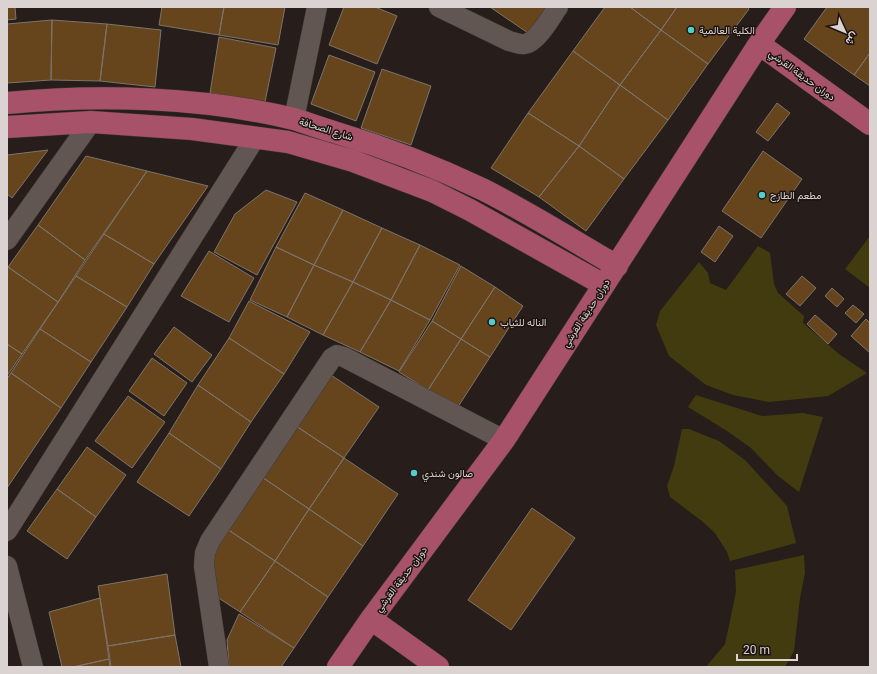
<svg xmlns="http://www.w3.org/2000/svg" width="877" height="674" font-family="Roboto,Vazirmatn,sans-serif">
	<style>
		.green { fill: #423b0f }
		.building { fill: #67451c; stroke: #7c746b }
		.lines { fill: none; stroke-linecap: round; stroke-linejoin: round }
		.minor-casing { stroke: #403836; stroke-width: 21 }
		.major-casing { stroke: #403836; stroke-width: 23 }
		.minor { stroke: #615652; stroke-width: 20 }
		.major { stroke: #a75269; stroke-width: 22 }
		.poi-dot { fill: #52cdce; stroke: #1d1411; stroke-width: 1.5 }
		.labels { text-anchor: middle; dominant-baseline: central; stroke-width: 3; stroke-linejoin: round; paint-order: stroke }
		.poi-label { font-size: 10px; fill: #dad3d1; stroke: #1d1411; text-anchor: start }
		.street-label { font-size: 10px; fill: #dad3d1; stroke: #1d1411 }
	</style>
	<rect width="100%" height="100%" fill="#271d1a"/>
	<!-- green -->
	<path class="green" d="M870,236V288L845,269Z
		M758,246L770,253L774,284L778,293L804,316L803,323L839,354L867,373L828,396L769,402L733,395L706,385L669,356L656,325L660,311L699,262L708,273L710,283L726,290Z
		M696,395L762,416L803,413L823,417L799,492L778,476L751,448L727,431L688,407Z
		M682,429H689L719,441L745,460L787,506L796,543L730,561L727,552L715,533L703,522L670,497L667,486L674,466Z
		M804,555L805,573L800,598L794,651L785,667H706L725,644L736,592L735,570Z"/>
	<!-- building -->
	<path class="building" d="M7,7H15L16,19L7,20Z
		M162,7H224L219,35L159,25Z
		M224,7H285L278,45L219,35Z
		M344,7H375L397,16L377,64L329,45Z
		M490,7H550L531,35Z
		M605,7H630L661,30L620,85L573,51Z
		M630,7H677L661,30Z
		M677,7H747L749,9L708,64L661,30Z
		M827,7H870V53L854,75L804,39Z
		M52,20L107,24L100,81L51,80Z
		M52,20L51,80L7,83V24Z
		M107,24L161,30L155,87L100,81Z
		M661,30L708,64L668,120L620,85Z
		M219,37L276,48L265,102L210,93Z
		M573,51L620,85L579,146L528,113Z
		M870,53V86L854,75Z
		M329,55L375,72L356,121L311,104Z
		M382,69L431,86L411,145L361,128Z
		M620,85L668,120L624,179L579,146Z
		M777,103L790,113L768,141L756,132Z
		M528,113L579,146L539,197L491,168Z
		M579,146L624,179L586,231L539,197Z
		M48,150L12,198L7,194V155Z
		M763,151L802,179L761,238L722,211Z
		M86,156L147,171L85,260L38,225Z
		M147,171L208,186L154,264L104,234Z
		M266,190L297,202L257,275L214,252L235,214Z
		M305,193L343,210L314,265L276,247Z
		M343,210L382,228L353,282L314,265Z
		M38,225L85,260L58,302L8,267Z
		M719,226L733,236L715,262L701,252Z
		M382,228L420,245L391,300L353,282Z
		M104,234L154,264L127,307L76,276Z
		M420,245L460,265L430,320L391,300Z
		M276,247L314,265L287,317L250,300Z
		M209,251L254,278L229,322L181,296Z
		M314,265L353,282L323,335L287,317Z
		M461,266L495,287L461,339L432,321Z
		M8,267L58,302L22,354L7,344V269Z
		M76,276L127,307L91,362L40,329Z
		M802,276L816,288L800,306L786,294Z
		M353,282L391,300L360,352L323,335Z
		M495,287L523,306L490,357L461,339Z
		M832,288L844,299L837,307L825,296Z
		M391,300L430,320L399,371L360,352Z
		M249,301L310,332L284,374L229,338Z
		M853,305L864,314L856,323L845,313Z
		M815,315L837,334L828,344L807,324Z
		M866,319L870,323V353L851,336Z
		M432,321L461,339L428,390L399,372Z
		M174,327L212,355L192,382L154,354Z
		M40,329L91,362L61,408L11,373Z
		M229,338L284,374L251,422L198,385Z
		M461,339L490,357L456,410L428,390Z
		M7,344L22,354L7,376Z
		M152,358L187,383L164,416L129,391Z
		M325,371L379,407L344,458L290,422Z
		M11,373L61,408L7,488V379Z
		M198,385L251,422L221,469L169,433Z
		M128,396L165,422L132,468L95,441Z
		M290,422L344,458L309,509L256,473Z
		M169,433L221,469L189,516L137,482Z
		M87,447L126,475L96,517L57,489Z
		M344,458L398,494L363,546L309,509Z
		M256,473L309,509L275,561L221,525Z
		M57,489L96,517L67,559L27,531Z
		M532,508L575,538L511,630L468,600Z
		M309,509L363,546L328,597L275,561Z
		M221,525L275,561L240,612L214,595L212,556Z
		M275,561L328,597L294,648L240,612Z
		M167,574L175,635L108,646L98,586Z
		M100,598L109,659L73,667H62L49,612Z
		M239,614L294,648L281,667H229L227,640Z
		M175,635L181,667H111L108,646Z
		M109,659L110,667H73Z"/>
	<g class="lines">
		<defs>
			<path id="minor" d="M439,7L509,41C514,42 519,45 525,44C537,42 551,17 558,7
				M294,119L317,7
				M7,240L91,122
				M7,531L255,138
				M7,566L33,667
				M219,667L204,566L205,553L210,541L332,358L337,355L344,357L504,440"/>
			<path id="major" d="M759,44L785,7
				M7,103C99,94 203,97 294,119C307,123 320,128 334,132C384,147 434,166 482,189C528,212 572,240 617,266
				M7,127L91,122L192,129L288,142L353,161L432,191L470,210L604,285
				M338,667L371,619
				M438,667L371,619L504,440L759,44L870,124"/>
		</defs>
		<!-- minor casing -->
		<use href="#minor" class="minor-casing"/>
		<!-- major casing -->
		<use href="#major" class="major-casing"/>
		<!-- minor -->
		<use href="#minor" class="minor"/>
		<!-- major -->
		<use href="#major" class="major"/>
	</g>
	<!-- markers -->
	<g class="poi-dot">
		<circle cx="691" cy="30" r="4"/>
		<circle cx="762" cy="195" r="4"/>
		<circle cx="492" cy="322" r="4"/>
		<circle cx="414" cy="473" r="4"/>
	</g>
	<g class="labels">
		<!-- poi labels -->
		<g class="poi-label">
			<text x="699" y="30">الكلية العالمية</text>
			<text x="770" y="195">مطعم الطازج</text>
			<text x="500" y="322">الناله للثياب</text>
			<text x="422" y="473">صالون شندي</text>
		</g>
		<!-- street labels -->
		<g class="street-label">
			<text transform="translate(802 75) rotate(36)">دوران حديقة القرشي</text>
			<text transform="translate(326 129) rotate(17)">شارع الصحافة</text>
			<text transform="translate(586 313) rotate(-57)">دوران حديقة القرشي</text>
			<text transform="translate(401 579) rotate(-53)">دوران حديقة القرشي</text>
		</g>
	</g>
	<!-- border -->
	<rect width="877" height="674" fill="none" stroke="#dad3d1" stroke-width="16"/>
	<!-- north arrow -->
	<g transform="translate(845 32) rotate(134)" stroke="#1d1411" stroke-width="3" paint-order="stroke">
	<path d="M0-3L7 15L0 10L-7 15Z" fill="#dad3d1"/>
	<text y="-6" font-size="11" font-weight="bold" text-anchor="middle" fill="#dad3d1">ش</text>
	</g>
	<!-- scale -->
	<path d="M737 654v6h60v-6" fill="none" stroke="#dad3d1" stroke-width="2"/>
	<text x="743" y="654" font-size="12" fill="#dad3d1" stroke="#1d1411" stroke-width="3" paint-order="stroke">20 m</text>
</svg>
